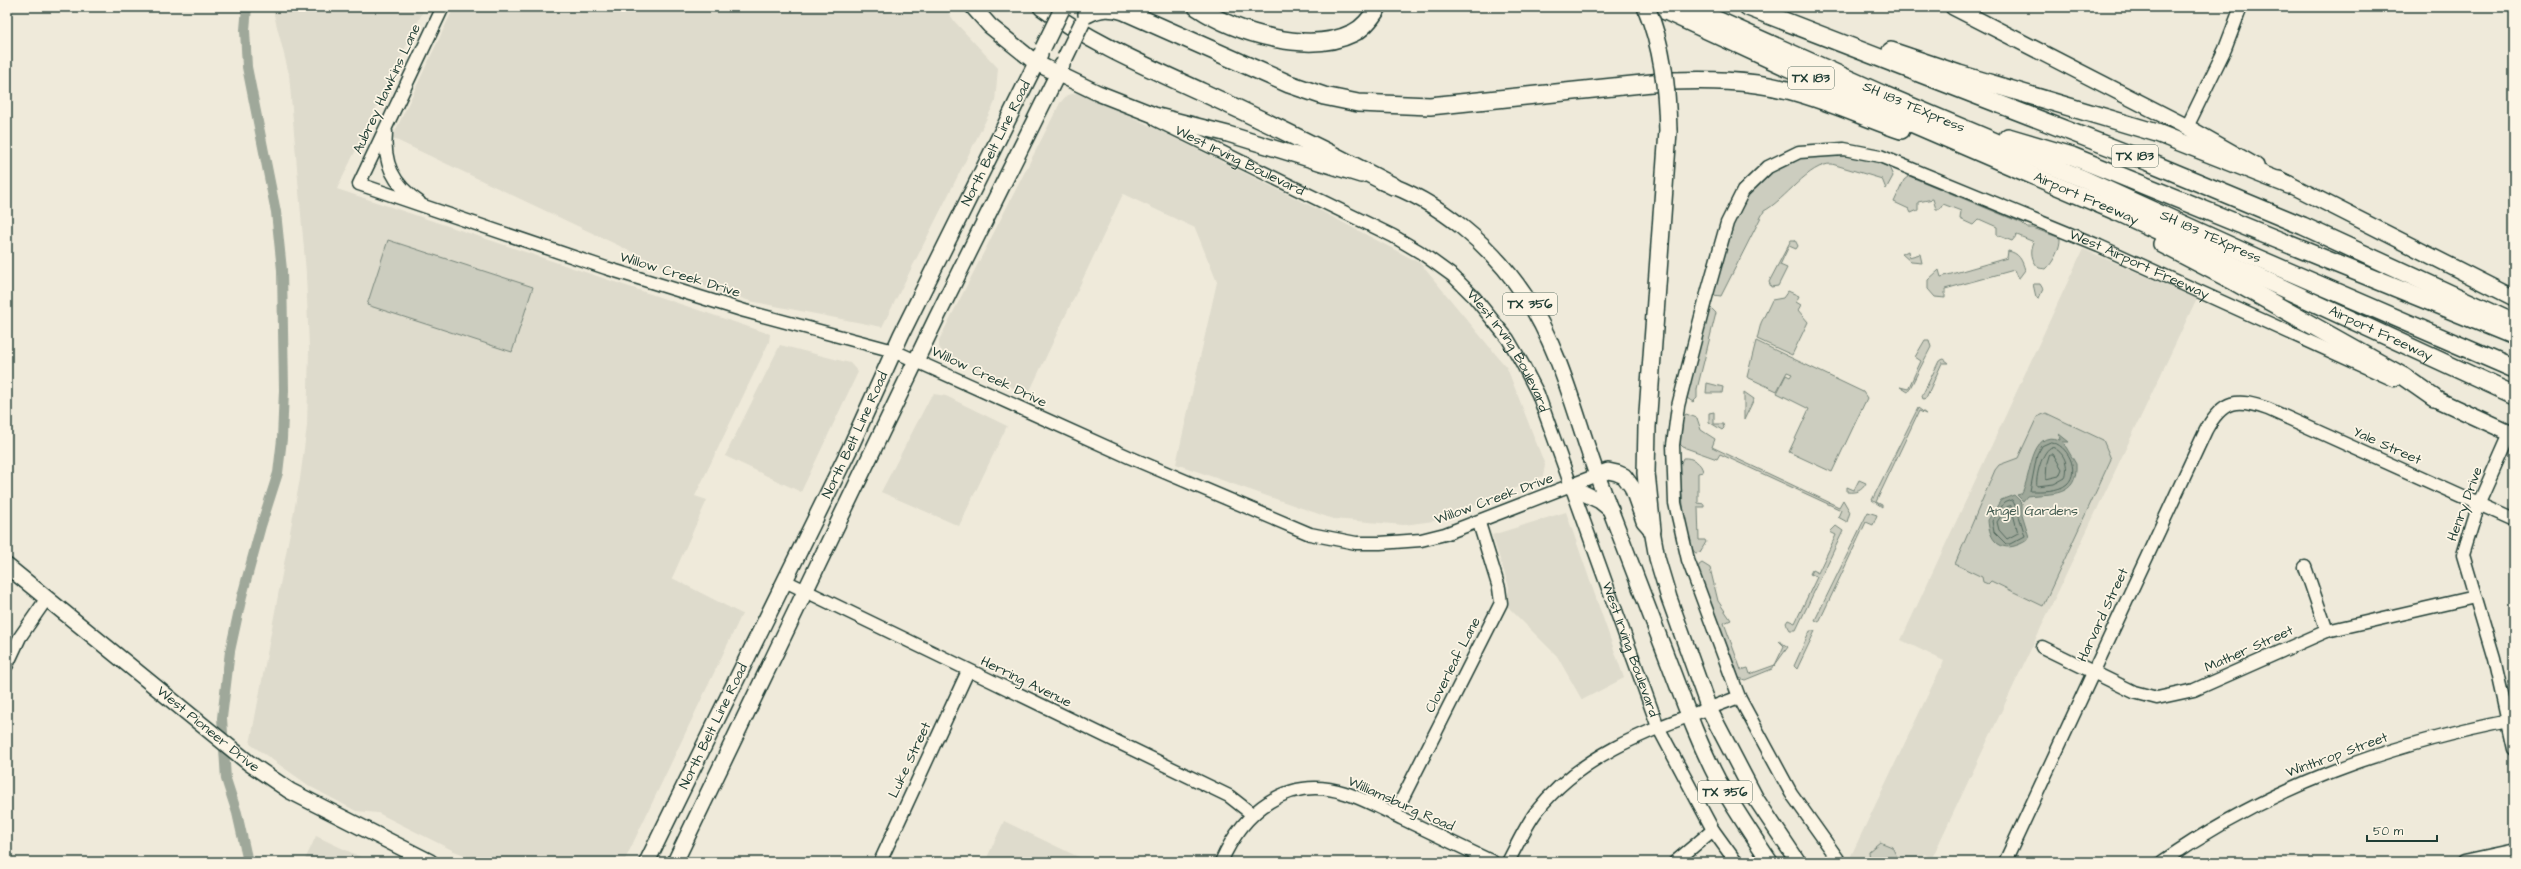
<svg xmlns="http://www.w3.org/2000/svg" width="2521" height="869" font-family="'Architects Daughter',sans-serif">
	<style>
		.built { fill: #dedbcc }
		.green { fill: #cccdbf; stroke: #76857a }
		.water { fill: #9fa89a; stroke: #6c7d71 }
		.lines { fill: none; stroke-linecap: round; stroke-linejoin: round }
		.shore { stroke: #52685d; stroke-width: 1 }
		.canal { stroke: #9fa89a; stroke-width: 10 }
		.minor-casing { stroke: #1f3d34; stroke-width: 15 }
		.major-casing { stroke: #1f3d34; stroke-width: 18 }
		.highway-casing { stroke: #1f3d34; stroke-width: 20 }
		.minor { stroke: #fcf5e5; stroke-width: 12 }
		.major { stroke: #fcf5e5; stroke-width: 15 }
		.highway { stroke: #fcf5e5; stroke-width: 17 }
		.major-bridge-casing { stroke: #1f3d34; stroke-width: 18; stroke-linecap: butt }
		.highway-bridge-casing { stroke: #1f3d34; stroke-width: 20; stroke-linecap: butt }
		.major-bridge { stroke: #fcf5e5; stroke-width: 15 }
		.highway-bridge { stroke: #fcf5e5; stroke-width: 17 }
		.labels { text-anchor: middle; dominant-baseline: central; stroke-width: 3.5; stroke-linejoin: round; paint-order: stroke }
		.shield { fill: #fcf5e5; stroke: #617469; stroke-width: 1 }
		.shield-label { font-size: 13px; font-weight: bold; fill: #1f3d34 }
		.street-label { font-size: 14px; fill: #1f3d34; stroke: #fcf5e5 }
		.park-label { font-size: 14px; fill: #425a50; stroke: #fcf5e5 }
	</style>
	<rect width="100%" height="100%" fill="#efeada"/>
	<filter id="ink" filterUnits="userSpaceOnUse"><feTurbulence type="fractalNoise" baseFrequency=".025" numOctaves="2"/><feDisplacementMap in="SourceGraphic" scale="8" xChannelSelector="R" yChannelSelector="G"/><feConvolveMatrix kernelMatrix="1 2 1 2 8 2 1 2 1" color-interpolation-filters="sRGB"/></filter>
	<g filter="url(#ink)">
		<!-- built -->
		<path class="built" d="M272,7H425L337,189L770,334L769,342L695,496L707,500L672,578L742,614L624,862H483L454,851L378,813L356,811L311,787L250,744L300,479L307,426L309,350L306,273L289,74Z
			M454,7H944L955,22L998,68L995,102L882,327L750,301L704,286L392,138Z
			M1077,93L1088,95L1323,212L1420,263L1507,368L1545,465L1543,476L1441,520L1404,525L1333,519L1176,464L1217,282L1195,228L1123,194L1028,395L944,354L939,347V340L1060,103L1067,95Z
			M2083,249L2197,298L1932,858L1924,854L1920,862H1848L1944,661L1901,640Z
			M780,345L850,363L858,372L801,492L725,456Z
			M934,394L946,396L1007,426L959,526L881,492L930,398Z
			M1566,512L1624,678L1582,700L1557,656L1506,605L1509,587L1492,535Z
			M1004,821L1089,862H985Z
			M316,836L371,862H304Z"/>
		<!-- green -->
		<path class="green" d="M1858,154L1889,167L1893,176L1886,189L1882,179L1832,164C1809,163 1785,200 1764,211L1721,296L1713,295L1712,291L1738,205L1767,172L1798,156Z
			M1909,176L2022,223L2027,228H2033L2060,238C2061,247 2053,263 2046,269L2039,268C2031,260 2030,251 2034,242L2017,235L2012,241L1997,235V227L1979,219L1973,225L1960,219L1961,211L1943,204L1940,209H1936L1933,199L1918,202V210L1911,213L1909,209L1894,202L1904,180Z
			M388,240L533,287L512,352L367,305Z
			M1791,240H1795L1798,246L1796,249L1789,246L1780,265L1787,268L1778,286L1771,287L1769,282Z
			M1908,251L1909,257L1920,254L1922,263L1911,262L1902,254Z
			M2008,251C2019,253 2022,260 2025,270L2019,278L2017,277L2014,270L1945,289V298L1935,297L1928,289V280L1939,270L1941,277L2007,258Z
			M2033,284H2040L2043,289L2039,298L2036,297Z
			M1788,291L1799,296L1796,302L1801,305L1798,310L1808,322L1792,355L1757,339L1761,323L1772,300L1783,298Z
			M1711,308L1716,313L1697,389V398L1693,402L1687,398L1708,311Z
			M1925,340H1929L1931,347L1908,392L1900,387L1908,389L1921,361L1915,357Z
			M1756,341L1863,392L1867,398L1832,472L1789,452L1809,409L1777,393L1786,375L1790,377L1792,374L1787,372L1777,391L1747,377Z
			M1944,359L1949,363H1942L1926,398L1923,399L1922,396L1939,361Z
			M1707,383L1723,387L1722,393H1706Z
			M1744,392L1754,399L1744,420Z
			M1918,408L1926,414L1919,411L1876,502L1882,505V507L1872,500Z
			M1714,412V424H1723L1724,428L1722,430L1709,422V413Z
			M2046,413L2103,440L2111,459L2043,606L1991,581L1988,584L1983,582L1982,577L1955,564L1995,470L1999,465L2018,458L2037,417Z
			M1686,414L1697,418L1701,430L1715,439L1712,447L1839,507L1843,500L1850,512L1847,522L1838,517L1841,510L1720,454L1717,459L1683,447L1680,444L1683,418Z
			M1683,458C1692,457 1702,463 1703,472L1698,473V503L1704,504V507H1698L1699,540H1705L1706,542L1700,552L1696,553C1684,548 1681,480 1680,465Z
			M1859,480L1866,483C1862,491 1856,493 1847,492V487L1854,490Z
			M1868,512L1877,515L1873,525L1866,522L1819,622L1815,620Z
			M1836,526L1843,531L1796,630H1790L1786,623L1788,620L1795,623L1817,577L1810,574L1812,570L1818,573L1836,535L1830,532Z
			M1702,563L1710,568L1718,601L1731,620L1724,623L1741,670L1748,668L1750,674L1775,665L1784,646L1779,641L1788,647L1772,669L1745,680L1739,678L1698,570L1699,565Z
			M1810,631H1815L1797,669L1794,666Z
			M1880,842L1892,847L1896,855L1894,862H1870L1869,851Z"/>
		<!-- water -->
		<path class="water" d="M2059,434L2069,442H2063L2076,464C2078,498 2051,493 2027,496L2023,501L2017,495L2021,494C2032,478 2029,428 2060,440Z
			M2014,495L2022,503V514L2029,537C2027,541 2024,542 2020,544C2000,553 1989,540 1988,520L2001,500Z"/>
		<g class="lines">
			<!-- shore -->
			<path class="shore" d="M2051,442C2067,444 2081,471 2067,484C2058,492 2041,491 2030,491L2037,455L2042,446Z
				M2052,447C2065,452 2069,466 2065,478L2054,484L2037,486C2035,479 2042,449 2052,447Z
				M2050,454H2053L2062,469L2059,476L2046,479L2047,463Z
				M2012,500C2016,504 2023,529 2025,536L2010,544H2006L1994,532L1992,521L2004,503Z
				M2011,506L2018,533L2007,539L1999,530L1997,522L2007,507Z"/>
			<!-- canal -->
			<path class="canal" d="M247,7L245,30L247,67L276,212L282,270L284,390L282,439L278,473L261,526L242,596L230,651L222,718L226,779L237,813L248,862"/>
			<defs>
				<g id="minor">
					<path d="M443,7L359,184L606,268L745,311L894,351L1129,457L1310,534L1356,543H1380L1421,540L1445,534L1597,475"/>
					<path id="s1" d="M1156,120L1393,236L1420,252L1453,276L1474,297L1508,339L1522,363L1538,394L1658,727L1713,830L1736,862"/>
					<path d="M2187,127L2225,49L2241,7"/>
					<path d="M386,132C383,163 393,184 419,202"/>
					<path d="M2510,433L2479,503L2463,555L2494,659L2514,749"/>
					<path d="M2305,567L2327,631"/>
					<path d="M785,581L1229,796L1252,814"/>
					<path d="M2042,647L2134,692L2157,698L2194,690L2327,631L2475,597"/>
					<path d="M7,665L20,637L47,598"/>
					<path d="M1394,815L1501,603L1499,588L1479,523"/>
					<path d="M880,862L968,671"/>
					<path d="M1221,862C1243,812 1287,774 1345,793C1365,799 1384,810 1403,819C1433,833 1463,848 1493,862"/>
					<path d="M1508,862C1517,845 1525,827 1536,812C1586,747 1667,725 1739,697"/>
					<path d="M1675,862L1713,830"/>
					<path id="s2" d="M1840,862L1791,793L1739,697L1688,560L1675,503L1673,445L1678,406L1705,301L1727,223L1743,191L1768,167L1799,152L1844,149L1880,156L2099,246L2394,380"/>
					<path d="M2005,862L2206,430C2223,399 2237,398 2268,409L2514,520"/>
					<path d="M2162,862C2269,787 2386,745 2514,720"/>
					<path d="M2463,862L2514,851"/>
				</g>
				<g id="major">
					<path d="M973,7L990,26L1036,63L1098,93L1154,115L1228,134L1361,175"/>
					<path d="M1953,7L2187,127L2256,166"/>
					<path d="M2279,179L2514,298"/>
					<path d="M1382,182C1439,201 1492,246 1525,296C1561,350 1575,415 1597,475C1618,531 1640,586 1661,642C1679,688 1695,736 1718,780C1734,808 1752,835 1770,862"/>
					<path d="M2434,398L2514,435"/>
					<path d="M1597,475L1608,471L1617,473L1624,476L1632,487L1644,521L1652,530L1657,558L1669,598L1709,709L1756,799L1798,862"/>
					<path d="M1571,487L1600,501L1611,510"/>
					<path id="s3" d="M7,566L249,763L290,791L430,862"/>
					<path id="s4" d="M647,862L850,448L901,335L1040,55"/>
					<path d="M675,862L937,317L1062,65"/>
				</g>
				<g id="highway">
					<path d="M1042,7C1091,43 1148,67 1202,92C1267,122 1330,153 1393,186"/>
					<path d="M1197,7C1236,33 1309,55 1353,33C1364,28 1372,17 1378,7"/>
					<path id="s5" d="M1657,7L1867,104L2120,213L2514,395"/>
					<path id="s6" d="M1688,7L1882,94L2081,178L2257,258L2514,369"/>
					<path d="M1748,7L2149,162L2303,226L2514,323"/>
					<path d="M1087,14C1101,7 1109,7 1124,11L1289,84L1324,96L1358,103L1430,106L1671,81C1709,80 1746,80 1783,89C1824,98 1862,117 1901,130"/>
					<path d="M1891,51L1959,74L2157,133L2289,185"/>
					<path d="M2008,137L2072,156L2514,336"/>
					<path d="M2162,244L2235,282L2404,377L2434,398"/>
					<path d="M1652,530L1646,473L1647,427L1668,131"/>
				</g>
			</defs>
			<!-- minor casing -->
			<use href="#minor" class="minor-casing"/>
			<!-- major casing -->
			<use href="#major" class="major-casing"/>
			<!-- highway casing -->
			<use href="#highway" class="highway-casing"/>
			<!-- minor -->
			<use href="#minor" class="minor"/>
			<!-- major -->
			<use href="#major" class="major"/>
			<!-- highway -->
			<use href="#highway" class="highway"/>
			<defs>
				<path id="major-bridge" d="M1043,48L1061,11
					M1065,58L1082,23"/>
				<path id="highway-bridge" d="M1646,7C1663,47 1667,89 1668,131"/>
			</defs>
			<!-- major-bridge casing -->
			<use href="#major-bridge" class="major-bridge-casing"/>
			<!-- highway-bridge casing -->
			<use href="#highway-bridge" class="highway-bridge-casing"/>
			<!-- major-bridge -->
			<use href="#major-bridge" class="major-bridge"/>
			<!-- highway-bridge -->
			<use href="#highway-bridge" class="highway-bridge"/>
		</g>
	</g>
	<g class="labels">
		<!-- shield labels -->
		<g class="shield">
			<rect x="1788" y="67" width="46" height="22" rx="3"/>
			<rect x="2112" y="145" width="46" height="22" rx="3"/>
			<rect x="1503" y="293" width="54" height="22" rx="3"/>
			<rect x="1698" y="781" width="54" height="22" rx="3"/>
		</g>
		<g class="shield-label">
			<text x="1811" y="78">TX 183</text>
			<text x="2135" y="156">TX 183</text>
			<text x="1530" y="304">TX 356</text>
			<text x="1725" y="792">TX 356</text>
		</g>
		<!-- street labels -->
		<g class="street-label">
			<text transform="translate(387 89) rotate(-65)">Aubrey Hawkins Lane</text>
			<text stroke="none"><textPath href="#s6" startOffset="247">SH 183 TEXpress</textPath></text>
			<text stroke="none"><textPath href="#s4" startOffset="799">North Belt Line Road</textPath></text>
			<text stroke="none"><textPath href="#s1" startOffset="93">West Irving Boulevard</textPath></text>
			<text stroke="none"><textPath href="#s5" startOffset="470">Airport Freeway</textPath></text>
			<text stroke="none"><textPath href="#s6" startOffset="571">SH 183 TEXpress</textPath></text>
			<text stroke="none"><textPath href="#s2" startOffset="1153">West Airport Freeway</textPath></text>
			<text transform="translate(680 275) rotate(17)">Willow Creek Drive</text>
			<text stroke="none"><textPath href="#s5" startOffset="794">Airport Freeway</textPath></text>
			<text stroke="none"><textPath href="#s1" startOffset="430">West Irving Boulevard</textPath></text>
			<text transform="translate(989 377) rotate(25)">Willow Creek Drive</text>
			<text stroke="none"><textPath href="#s4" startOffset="475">North Belt Line Road</textPath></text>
			<text transform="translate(2387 446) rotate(24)">Yale Street</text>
			<text transform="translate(1494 499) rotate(-20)">Willow Creek Drive</text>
			<text transform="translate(2465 504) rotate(-70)">Henry Drive</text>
			<text transform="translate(2103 615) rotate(-65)">Harvard Street</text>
			<text stroke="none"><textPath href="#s1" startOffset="754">West Irving Boulevard</textPath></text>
			<text transform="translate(2249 649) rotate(-24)">Mather Street</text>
			<text transform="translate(1453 665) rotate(-63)">Cloverleaf Lane</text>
			<text transform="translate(1026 682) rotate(26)">Herring Avenue</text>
			<text stroke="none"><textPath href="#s4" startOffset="151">North Belt Line Road</textPath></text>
			<text stroke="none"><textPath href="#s3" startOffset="259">West Pioneer Drive</textPath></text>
			<text transform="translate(2337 755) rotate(-20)">Winthrop Street</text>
			<text transform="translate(910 760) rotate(-65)">Luke Street</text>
			<text transform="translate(1401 804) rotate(24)">Williamsburg Road</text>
		</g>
		<!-- park labels -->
		<g class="park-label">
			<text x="2032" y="511">Angel Gardens</text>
		</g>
	</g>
	<!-- margin -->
	<rect width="2521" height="869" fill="none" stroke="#fcf5e5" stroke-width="24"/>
	<rect x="12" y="12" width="2497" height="845" fill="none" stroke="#1f3d34" stroke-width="1.5" filter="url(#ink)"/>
	<!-- scale -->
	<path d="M2367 835v6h70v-6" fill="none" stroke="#1f3d34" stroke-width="2"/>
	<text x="2373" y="835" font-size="12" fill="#1f3d34" stroke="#fcf5e5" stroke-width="3" paint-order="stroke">50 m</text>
</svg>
